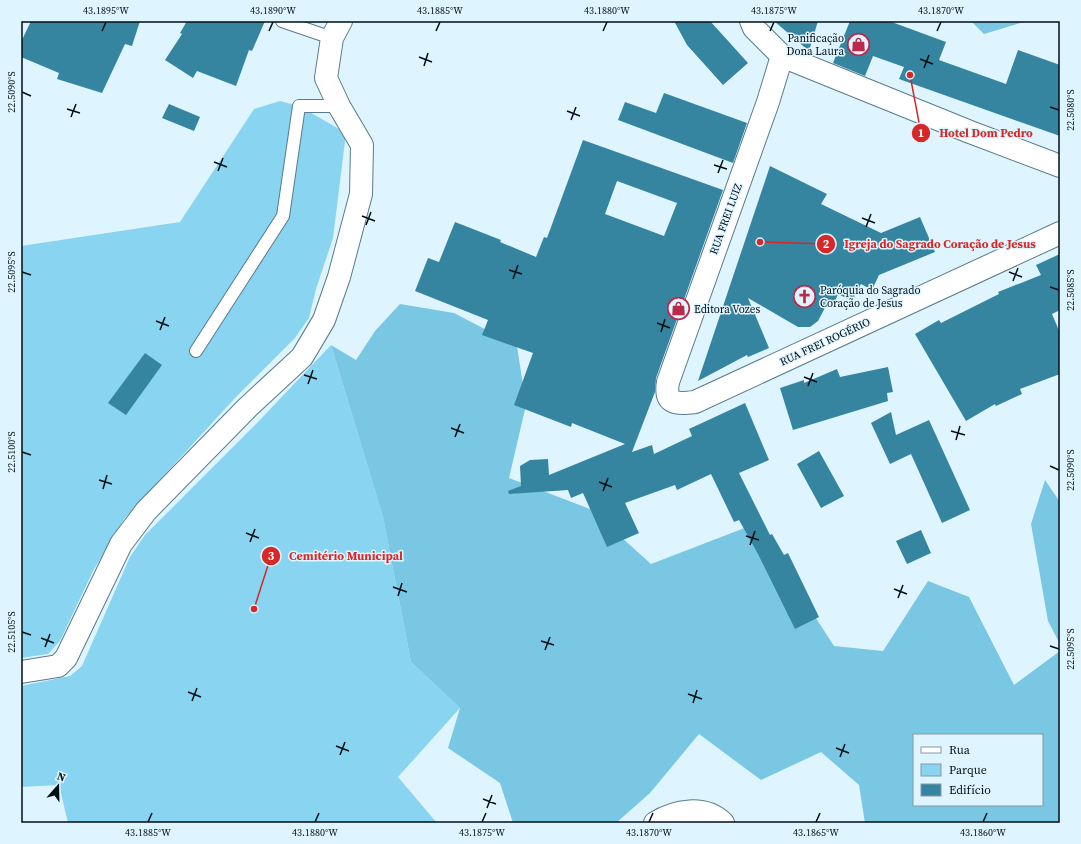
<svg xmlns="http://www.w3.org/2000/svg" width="1081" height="844" font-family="'Source Serif 4',serif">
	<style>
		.green { fill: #89d4f0 }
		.forest { fill: #79c7e3; fill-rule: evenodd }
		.building { fill: #3685a0; fill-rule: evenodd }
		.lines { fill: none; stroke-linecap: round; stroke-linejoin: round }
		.service-casing { stroke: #587c8a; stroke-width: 14 }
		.minor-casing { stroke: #587c8a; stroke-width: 24 }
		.secondary-casing { stroke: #587c8a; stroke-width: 24 }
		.service { stroke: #fff; stroke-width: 12 }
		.minor { stroke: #fff; stroke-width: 22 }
		.secondary { stroke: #fff; stroke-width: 22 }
		.ticks { fill: none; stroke: #020e13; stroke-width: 1.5 }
		.labels { text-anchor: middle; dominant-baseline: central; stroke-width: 3; stroke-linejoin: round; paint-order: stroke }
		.poi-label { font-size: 11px; fill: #020e13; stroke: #def5ff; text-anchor: start }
		.street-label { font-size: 11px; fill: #020e13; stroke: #def5ff }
		.leader { fill: none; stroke: #d62828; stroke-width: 1.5 }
		.callout-dot { fill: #d62828; stroke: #def5ff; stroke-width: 1.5 }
		.mark-label { font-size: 12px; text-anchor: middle; font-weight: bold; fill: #fff }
		.callout-label { font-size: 12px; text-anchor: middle; font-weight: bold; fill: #d62828; stroke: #def5ff; stroke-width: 3; stroke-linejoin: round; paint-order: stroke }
		.neatline { fill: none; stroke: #020e13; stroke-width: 1.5 }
		.ticks-label { font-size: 10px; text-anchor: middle; fill: #020e13 }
	</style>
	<rect width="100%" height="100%" fill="#def5ff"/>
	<!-- green -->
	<path class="green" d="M280,101L299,106L346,133L333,238L316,289L309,318L295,338L235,398L124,519L93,571L60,641L48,654L21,658V246L180,222L254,109Z
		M331,345L383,517L411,662L460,708L398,777L437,823H68L59,785L21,787V686L70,676L82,666L130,557L145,535L258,422Z"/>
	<!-- forest -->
	<path class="forest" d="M971,21H1027L984,34Z
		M400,304L454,313L517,346L526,405L509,478L590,509L651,564L755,524L834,646L883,651L928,581L969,597L1014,685L1060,651V823H865L859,785L821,752L761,780L699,734L650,793L616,823H513L500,783L448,748L460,708L411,662L383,517L331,345L356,360L375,331ZM914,735H1042V805H914Z
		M1045,480L1060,502V644L1048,621L1031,524Z"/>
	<!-- building -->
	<path class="building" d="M31,21H140L132,46L125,44L102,93L57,79L59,73L21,57V42Z
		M187,21H265L252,51L249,50L236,86L197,71L193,78L165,60L182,34L180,33Z
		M674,21H710L748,63L723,85L687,45Z
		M774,21H818L809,51Z
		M850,21H889L946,42L939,60L1006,84L1018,50L1060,65V136L899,79L904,67L873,56L865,76L833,63Z
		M664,93L747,123L733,163L618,120L625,102L656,113Z
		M169,104L200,117L194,131L162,118Z
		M583,140L723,190L656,378L655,392L632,452L652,445L654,454L692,436L689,429L745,403L769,460L739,473L770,535L772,534L784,555L788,553L819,617L795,629L758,554L739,520L734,522L711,474L677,490L675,485L625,503L639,533L607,547L583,493L571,498L568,490L509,494L508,491L521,486L520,466L530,460L548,459L549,475L625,444L572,423L571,427L514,405L533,353L482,335L488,320L415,291L428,258L439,262L455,222L501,240L500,242L536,257L544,237L547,238ZM617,181L677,203L664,236L605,214Z
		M770,166L827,194L821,204L881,233L920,217L935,252L879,275L872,290L861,284L852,301L838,294L833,306L827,304L818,321L810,327H798L748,298L769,348L748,357L747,355L698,381Z
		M1060,254V310L1052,314L1060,333V374L1020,389L1022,394L996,406L995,404L966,421L915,334L939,320L941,323L999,294L998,292L1041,275L1036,265Z
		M145,353L162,365L126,415L108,403Z
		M888,367L893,392L887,393L888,401L793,430L780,388L804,380V383L837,369L840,377Z
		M891,412L896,435L929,420L970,510L942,523L911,454L890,464L871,423Z
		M819,451L844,496L821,508L797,464Z
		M921,530L931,553L907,564L896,541Z"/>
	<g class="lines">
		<defs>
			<path id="service" d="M282,21L332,38
				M196,351L283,216L299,106H339"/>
			<path id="minor" d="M782,56L768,102L668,382C664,405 677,404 695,402L1060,233
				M21,672L58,666L66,658L121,544L146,511L248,407L302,357L324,320L339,277L361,194L362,145L339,106L326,78L332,38L341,21
				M655,823C675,810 705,805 723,823"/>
			<path id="secondary" d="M751,21L754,28L782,56L970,132L1060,166"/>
		</defs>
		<!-- service casing -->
		<use href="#service" class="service-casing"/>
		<!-- minor casing -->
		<use href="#minor" class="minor-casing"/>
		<!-- secondary casing -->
		<use href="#secondary" class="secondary-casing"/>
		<!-- service -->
		<use href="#service" class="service"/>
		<!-- minor -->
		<use href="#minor" class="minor"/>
		<!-- secondary -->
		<use href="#secondary" class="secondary"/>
	</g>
	<!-- ticks -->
	<path class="ticks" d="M102,31L106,22M269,31L273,22M436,31L440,22M603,31L607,22M770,31L774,22M937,31L941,22M419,57L432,62M920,59L933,64M424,66L428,53M924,68L929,55M22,92L31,96M1050,107L1059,110M67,109L80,113M567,111L580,116M71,117L76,104M571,120L576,107M214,162L227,167M714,165L727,169M218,171L223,158M718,173L723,160M362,216L375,221M862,218L875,223M366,225L371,212M866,227L871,214M509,270L522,274M22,272L31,275M1009,272L1022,277M513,279L518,265M1013,281L1018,268M1050,287L1059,290M156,321L169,326M657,323L670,328M160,330L165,317M661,332L665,319M304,375L317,379M804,377L817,382M308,384L313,370M808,386L813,373M451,428L464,433M951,431L965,435M455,437L460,424M956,440L960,426M22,452L31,455M1050,466L1059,470M99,480L112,484M599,482L612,487M103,489L107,475M603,491L608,478M246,533L259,538M746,536L759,540M250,542L255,529M750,545L755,531M393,587L407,592M894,589L907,594M398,596L402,583M898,598L903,585M22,632L31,635M41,638L54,643M541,641L554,645M1050,646L1059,649M45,647L50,634M545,650L550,637M188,692L201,697M688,694L702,699M192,701L197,688M693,703L697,690M336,746L349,751M836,748L849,753M340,755L345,742M840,757L845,744M483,799L496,804M487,808L492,795M148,822L152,813M315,822L319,813M482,822L486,813M649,822L653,813M816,822L820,813M983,822L987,813"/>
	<!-- icons -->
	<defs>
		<symbol id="shop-ring" viewBox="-11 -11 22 22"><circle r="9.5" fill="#def5ff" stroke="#ba2a4b" stroke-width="1.5"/><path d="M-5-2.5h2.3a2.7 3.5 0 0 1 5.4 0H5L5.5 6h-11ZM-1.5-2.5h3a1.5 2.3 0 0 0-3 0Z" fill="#ba2a4b"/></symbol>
		<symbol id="church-ring" viewBox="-11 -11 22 22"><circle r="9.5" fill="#def5ff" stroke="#ba2a4b" stroke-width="1.5"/><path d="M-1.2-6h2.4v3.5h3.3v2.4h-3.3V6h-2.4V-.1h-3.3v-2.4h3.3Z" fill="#ba2a4b"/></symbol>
	</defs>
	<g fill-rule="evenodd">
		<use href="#shop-ring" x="846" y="32" width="25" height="25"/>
		<use href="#church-ring" x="792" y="284" width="25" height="25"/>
		<use href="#shop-ring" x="666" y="296" width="25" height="25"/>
	</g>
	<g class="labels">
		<!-- poi labels -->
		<g class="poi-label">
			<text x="844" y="38" text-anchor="end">Panificação<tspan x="844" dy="13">Dona Laura</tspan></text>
			<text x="820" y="290">Paróquia do Sagrado<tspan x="820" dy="13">Coração de Jesus</tspan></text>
			<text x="694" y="309">Editora Vozes</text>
		</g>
		<!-- street labels -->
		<g class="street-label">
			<text transform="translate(726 219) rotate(-70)">RUA FREI LUIZ</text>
			<text transform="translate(825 342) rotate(-25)">RUA FREI ROGÉRIO</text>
		</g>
	</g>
	<!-- callouts -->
	<path class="leader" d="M910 75L921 133M760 242L826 244M254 609L271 556"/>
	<g class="callout-dot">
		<circle cx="910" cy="75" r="4"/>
		<circle cx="760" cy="242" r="4"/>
		<circle cx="254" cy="609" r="4"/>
		<circle cx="921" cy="133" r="10"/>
		<circle cx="826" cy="244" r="10"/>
		<circle cx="271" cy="556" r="10"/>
	</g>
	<g class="mark-label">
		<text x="921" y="137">1</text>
		<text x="826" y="248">2</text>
		<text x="271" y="560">3</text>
	</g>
	<g class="callout-label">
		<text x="986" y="137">Hotel Dom Pedro</text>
		<text x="940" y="248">Igreja do Sagrado Coração de Jesus</text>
		<text x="346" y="560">Cemitério Municipal</text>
	</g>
	<!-- border -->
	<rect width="1081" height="844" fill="none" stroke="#def5ff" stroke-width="44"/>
	<!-- legend -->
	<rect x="913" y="734" width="130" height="72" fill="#def5ff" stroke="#8699a1"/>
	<rect x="921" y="747" width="20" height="6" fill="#ffffff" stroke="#8699a1"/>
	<text x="949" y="754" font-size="12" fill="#020e13">Rua</text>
	<rect x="921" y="764" width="20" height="12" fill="#89d4f0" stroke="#8699a1"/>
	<text x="949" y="774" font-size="12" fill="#020e13">Parque</text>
	<rect x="921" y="784" width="20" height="12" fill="#3685a0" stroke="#8699a1"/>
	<text x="949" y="794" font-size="12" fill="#020e13">Edifício</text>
	<!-- north arrow -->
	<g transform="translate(58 786) rotate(20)" stroke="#def5ff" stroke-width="3" paint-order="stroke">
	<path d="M0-3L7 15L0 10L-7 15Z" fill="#020e13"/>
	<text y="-6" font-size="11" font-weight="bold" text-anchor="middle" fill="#020e13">N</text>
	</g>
	<rect x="22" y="22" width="1037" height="800" class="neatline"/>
	<g class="ticks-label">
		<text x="106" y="14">43.1895°W</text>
		<text x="273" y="14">43.1890°W</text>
		<text x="440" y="14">43.1885°W</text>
		<text x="607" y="14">43.1880°W</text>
		<text x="774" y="14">43.1875°W</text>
		<text x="941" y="14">43.1870°W</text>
		<text transform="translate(11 92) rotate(-90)" y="4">22.5090°S</text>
		<text transform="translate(1070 110) rotate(-90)" y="4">22.5080°S</text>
		<text transform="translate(11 272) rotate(-90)" y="4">22.5095°S</text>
		<text transform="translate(1070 290) rotate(-90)" y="4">22.5085°S</text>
		<text transform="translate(11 452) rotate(-90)" y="4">22.5100°S</text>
		<text transform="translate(1070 470) rotate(-90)" y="4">22.5090°S</text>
		<text transform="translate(11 632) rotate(-90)" y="4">22.5105°S</text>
		<text transform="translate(1070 649) rotate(-90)" y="4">22.5095°S</text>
		<text x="148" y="836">43.1885°W</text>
		<text x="315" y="836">43.1880°W</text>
		<text x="482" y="836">43.1875°W</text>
		<text x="649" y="836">43.1870°W</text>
		<text x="816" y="836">43.1865°W</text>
		<text x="983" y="836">43.1860°W</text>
	</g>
</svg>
